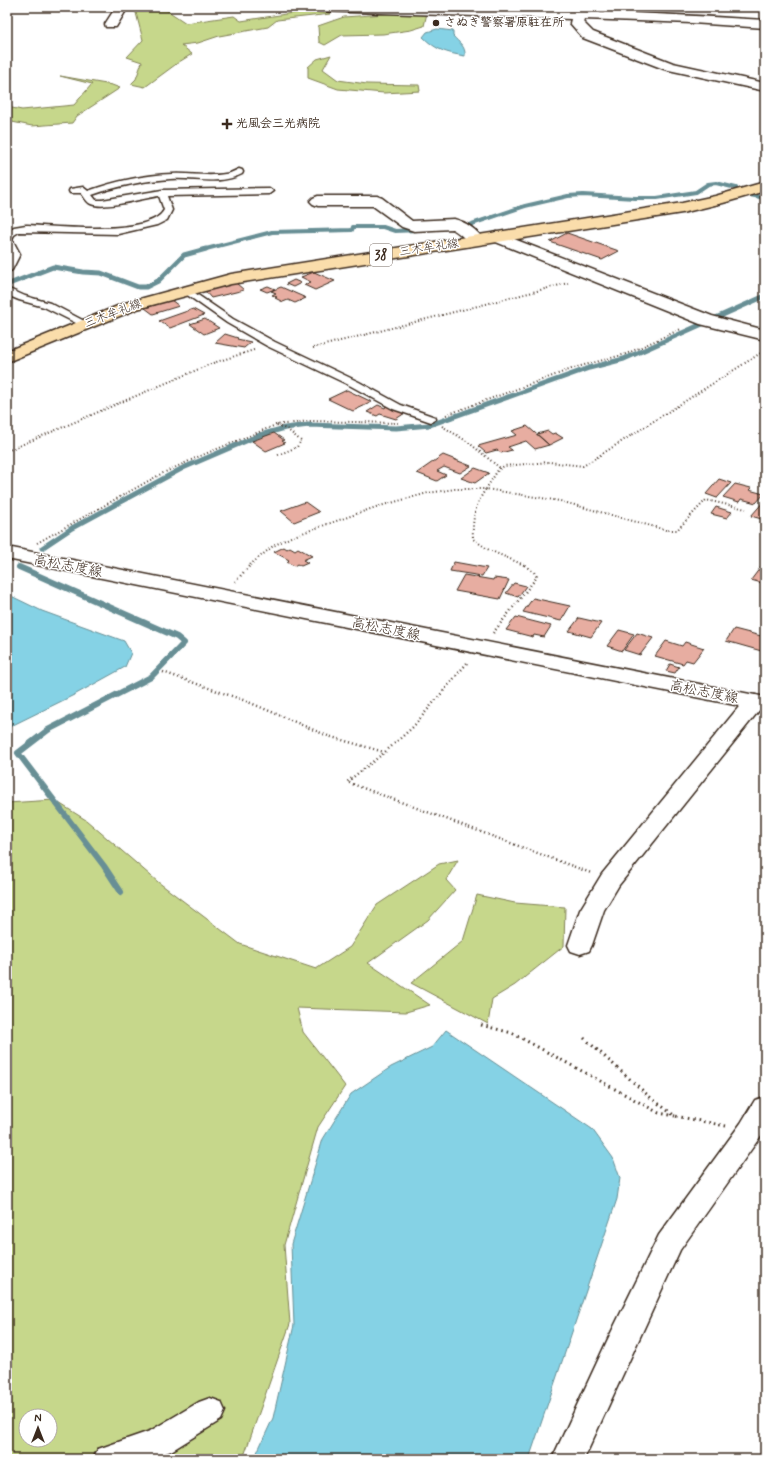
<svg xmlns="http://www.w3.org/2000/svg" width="772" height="1466" font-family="Mynerve,'Klee One',sans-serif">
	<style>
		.built { fill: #f8e6e3 }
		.green { fill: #c6d78b; stroke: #808054; fill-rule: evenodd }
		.water { fill: #85d2e5; stroke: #678f95 }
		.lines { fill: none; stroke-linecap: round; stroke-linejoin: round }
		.stream-far2 { stroke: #678f95; stroke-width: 4 }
		.stream-far1 { stroke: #678f95; stroke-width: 5 }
		.stream { stroke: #678f95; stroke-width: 6 }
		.building { fill: #e7ada1; stroke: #3b2a1e }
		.service-casing { stroke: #3b2a1e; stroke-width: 3 }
		.minor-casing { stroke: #3b2a1e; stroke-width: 3 }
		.secondary-casing { stroke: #3b2a1e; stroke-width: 3 }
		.primary-casing { stroke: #3b2a1e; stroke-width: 3 }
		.path-far2 { stroke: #3b2a1e; stroke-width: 2; stroke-dasharray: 1 2.5; stroke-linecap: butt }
		.path-far1 { stroke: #3b2a1e; stroke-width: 2.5; stroke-dasharray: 1 3; stroke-linecap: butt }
		.path { stroke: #3b2a1e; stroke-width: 3; stroke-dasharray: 1.5 4; stroke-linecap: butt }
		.service { fill: #fff; fill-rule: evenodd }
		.minor { fill: #fff; fill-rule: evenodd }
		.secondary { fill: #fff; fill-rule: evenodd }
		.primary { fill: #faddab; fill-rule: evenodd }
		.poi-dot { fill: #3b2a1e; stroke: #fff; stroke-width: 1.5 }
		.labels { text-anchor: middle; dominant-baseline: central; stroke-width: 3; stroke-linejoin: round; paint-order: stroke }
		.far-poi-label { font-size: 12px; font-weight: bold; fill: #3b2a1e; stroke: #fff; text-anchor: start }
		.far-street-label { font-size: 12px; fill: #3b2a1e; stroke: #fff }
		.shield { fill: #fff; stroke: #766a62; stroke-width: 1 }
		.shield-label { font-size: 13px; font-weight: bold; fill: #3b2a1e }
		.street-label { font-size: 14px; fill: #3b2a1e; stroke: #fff }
	</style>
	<rect width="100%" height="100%" fill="#fff"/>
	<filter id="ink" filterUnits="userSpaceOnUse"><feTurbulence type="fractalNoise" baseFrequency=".025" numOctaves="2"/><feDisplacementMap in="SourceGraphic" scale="8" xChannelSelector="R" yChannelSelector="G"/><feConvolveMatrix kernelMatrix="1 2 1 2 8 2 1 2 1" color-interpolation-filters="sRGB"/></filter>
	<g filter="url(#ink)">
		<!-- built -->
		<path class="built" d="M446,7H605L602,12L446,8Z"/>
		<!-- green -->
		<path class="green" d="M140,7H162L186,23L234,16L241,21L305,11L324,10L331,14L277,20L268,27L219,36L198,43L181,45L192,54L179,62L145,87L131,84L136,79L142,62L127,57L143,40L135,9Z
			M399,13H427L424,26L411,30L383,34L342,35L325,45L319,42L318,26L344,17Z
			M331,55L323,69L338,80L367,84L419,85L420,91L384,93L338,89L308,78V67L317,59Z
			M60,76L112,85L120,88L77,116L72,123L32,126L7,121V107L22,110L74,105L92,84Z
			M54,800L86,820L158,882L240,944L316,969L350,947L377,905L439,864L458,860L446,880L455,890L428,920L368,963L430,1005L406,1012L297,1008L303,1032L345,1086L318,1127L284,1245L290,1324L245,1453L239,1459H7V803ZM26,1416H50V1440H26Z
			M477,895L515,903L565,907L564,946L515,985L492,999L488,1024L411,983L463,941Z"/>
		<!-- water -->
		<path class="water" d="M437,29L453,31V36C459,43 466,46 465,56C446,53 436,50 423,37L427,32Z
			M7,594L42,611L124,641L131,653L125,667L76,694L7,728Z
			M446,1030L592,1129L613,1158L620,1178L617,1199L529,1459H254L273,1418L294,1325L291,1244L323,1139L351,1094L391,1067L432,1047Z"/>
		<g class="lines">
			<!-- stream-far2 -->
			<path class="stream-far2" d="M750,195L765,198
				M459,226L469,225L525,206L568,196L583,195L635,198H657L696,192L708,184L716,183L736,188
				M202,250L272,232L352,230L353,227H383L395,231L418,230"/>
			<!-- stream-far1 -->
			<path class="stream-far1" d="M9,284L53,267L83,272L101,273L138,287H146L158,281L184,255L206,249
				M42,548L72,528L183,468L260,435L285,428L309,425L396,428L430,425L589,368L624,359L765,296"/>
			<!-- stream -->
			<path class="stream" d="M19,567L177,637L184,643L151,677L48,730L18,753L104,866L121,892"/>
		</g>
		<!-- building -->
		<path class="building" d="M567,233L619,251L602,260L550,242Z
			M314,272L335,281L315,290L304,285L311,282L301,277Z
			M294,280L301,283L293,287L286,284Z
			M236,283L244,290L211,298L204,290Z
			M268,286L275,289L267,292L260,289Z
			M281,287L306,298L295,303L288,300L283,302L275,298L277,297L272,295L276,293L271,291Z
			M171,300L179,306L153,314L145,308Z
			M193,309L204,315L170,328L159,321Z
			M205,319L219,328L204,334L190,324Z
			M225,334L238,338L237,339L251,342L244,348L215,343Z
			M347,390L372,402L353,411L328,399Z
			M378,405L385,408L386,406L405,413L396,419L380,414L377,416L367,412Z
			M527,426L549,445L535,449L526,441L508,447L512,450L501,453L497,450L486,453L478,446L517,435L512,431Z
			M548,431L552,434L555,433L563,438L549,445L537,434Z
			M274,433L284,440L282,441L285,443L266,451L252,441Z
			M443,455L471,466L460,473L444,467L437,471L446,475L437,481L417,473Z
			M475,468L489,473L475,483L461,478Z
			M719,479L731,483L717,498L706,494Z
			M735,484L751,488L749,490L764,494L756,503L741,499L739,502L723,497Z
			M765,500V520L751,516Z
			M305,502L319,512L294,522L281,511Z
			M716,507L732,512L727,518L711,514Z
			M284,547L287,549L290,547L295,550L298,548L312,556L303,560L308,563L301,566L297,564L294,566L287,562L289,560L274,552Z
			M454,562L487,568L482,576L450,571Z
			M763,564L765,565V584L751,580Z
			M464,575L493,580L494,578L509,580L500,599L455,591Z
			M514,583L526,586L518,597L506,593Z
			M533,598L570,606L561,621L523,612Z
			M516,617L551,626L544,637L534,635L533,637L506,630Z
			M579,618L601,623L591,637L569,631Z
			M734,629L765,637V652L726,641Z
			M619,630L634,634L622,651L607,646Z
			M637,633L653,638L640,655L624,650Z
			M666,641L682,646L685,642L704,648L693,662L686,660L683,664L655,656Z
			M670,664L679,667L675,673L666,671Z"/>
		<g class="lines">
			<defs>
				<path id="service" d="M239,169L242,170L243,172L242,174C219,186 194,177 170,179C142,181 118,186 92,195L96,200H102L162,190L269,188L273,191L269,194L167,196L172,210L167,220L157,225L118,234L19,232L14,235L12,239L20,254L12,270L7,273V261L10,254L7,246V231L14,227L26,225C54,226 150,237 164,210L159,196C143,198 105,210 91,204C87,203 84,196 81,193H70L69,191L70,189L83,187L88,191C116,181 143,175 172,174C190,173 207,177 225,174C230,174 234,171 239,169Z
					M186,287L233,319L275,342L359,382L401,405L435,417L436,419L431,422L393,409L351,386L267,346L227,323L183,292L181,290Z
					M7,288L25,296L50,303L90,324L85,327L82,326L44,307L19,300L7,295Z"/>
				<path id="minor" d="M116,7H128L116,27H106L105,24Z
					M313,7C464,7 615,10 765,20V28L692,23L584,19L583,22L593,32L673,63L765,83V91L664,69L583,38L570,23L571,19L319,11L315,10Z
					M318,196H377L382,198L412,221L454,219C466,222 477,230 484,240L481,243C468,247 463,234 452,229L414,231L402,227L373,206H318L313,204L310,201L313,198Z
					M496,232L712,316L765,330V340L700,324L491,240L488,237L491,234Z
					M755,695L763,697L765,703L619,885L604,910L592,945L589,951L580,954L571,951L568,945L580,910L602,874L747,697Z
					M765,1097V1130L680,1250L584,1459H552L607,1341L659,1235L741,1123L755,1100Z
					M210,1398L221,1402L225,1411L221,1420L171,1451L148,1459H93L98,1449L150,1431L199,1402Z"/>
				<path id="secondary" d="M7,547L765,697V711L7,559Z"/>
				<path id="primary" d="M765,182V191L723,203L682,213L231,284L137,309L7,362V351L125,303L231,274L682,203L715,196Z"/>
			</defs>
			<!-- service casing -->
			<use href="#service" class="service-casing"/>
			<!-- minor casing -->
			<use href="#minor" class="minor-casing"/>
			<!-- secondary casing -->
			<use href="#secondary" class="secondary-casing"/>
			<!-- primary casing -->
			<use href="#primary" class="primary-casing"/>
			<!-- path-far2 -->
			<path class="path-far2" d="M313,348L568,283
				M446,415L577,367L626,354L681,329
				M277,425L288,430L301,441L297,447L278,455
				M442,426L468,442L500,468
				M7,451L213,363L254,350
				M37,543L161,474L200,456L276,425L310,421L398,423
				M250,565L273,546L291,537L376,507L428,493L455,489H486L498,470L504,466L549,462L583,466L764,351
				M524,565L489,550L473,539C472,520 475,504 486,489L560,501L666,530H677L706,500L746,509"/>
			<!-- path-far1 -->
			<path class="path-far1" d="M235,582L251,564
				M493,633L537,577L534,572L523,564
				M467,663L413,727L385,752L347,782L591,873
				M163,672L246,701L328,736L384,752"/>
			<!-- path -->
			<path class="path" d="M481,1025L512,1033L659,1113L675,1116
				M584,1038L651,1098L675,1116L726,1126"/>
			<!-- service -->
			<use href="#service" class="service"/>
			<!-- minor -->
			<use href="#minor" class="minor"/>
			<!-- secondary -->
			<use href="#secondary" class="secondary"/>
			<!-- primary -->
			<use href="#primary" class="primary"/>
		</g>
	</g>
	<!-- markers -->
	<g class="poi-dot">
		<circle cx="436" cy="23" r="4"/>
		<path d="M225 118h4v4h4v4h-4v4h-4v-4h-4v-4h4z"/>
	</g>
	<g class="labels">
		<!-- far-poi labels -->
		<g class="far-poi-label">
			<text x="444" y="23">さぬき警察署原駐在所</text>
			<text x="236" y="124">光風会三光病院</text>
		</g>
		<!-- far-street labels -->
		<g class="far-street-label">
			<text transform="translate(429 248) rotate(-9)">三木牟礼線</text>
			<text transform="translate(113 314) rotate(-21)">三木牟礼線</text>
		</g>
		<!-- shield labels -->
		<rect class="shield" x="370" y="244" width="22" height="22" rx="3"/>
		<g class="shield-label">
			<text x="381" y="255">38</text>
		</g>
		<!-- street labels -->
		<g class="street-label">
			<text transform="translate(68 566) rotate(11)">高松志度線</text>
			<text transform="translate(386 629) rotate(11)">高松志度線</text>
			<text transform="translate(704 692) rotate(11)">高松志度線</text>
		</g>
	</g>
	<!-- margin -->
	<rect width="772" height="1466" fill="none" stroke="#fff" stroke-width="24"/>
	<rect x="12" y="12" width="748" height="1442" fill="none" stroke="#3b2a1e" stroke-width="1.5" filter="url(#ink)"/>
	<!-- north arrow -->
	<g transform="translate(38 1428)"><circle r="19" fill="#ffffff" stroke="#b1aaa5"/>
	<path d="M0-3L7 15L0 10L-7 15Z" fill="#3b2a1e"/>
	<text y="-6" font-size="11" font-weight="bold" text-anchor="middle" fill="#3b2a1e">N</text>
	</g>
</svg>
